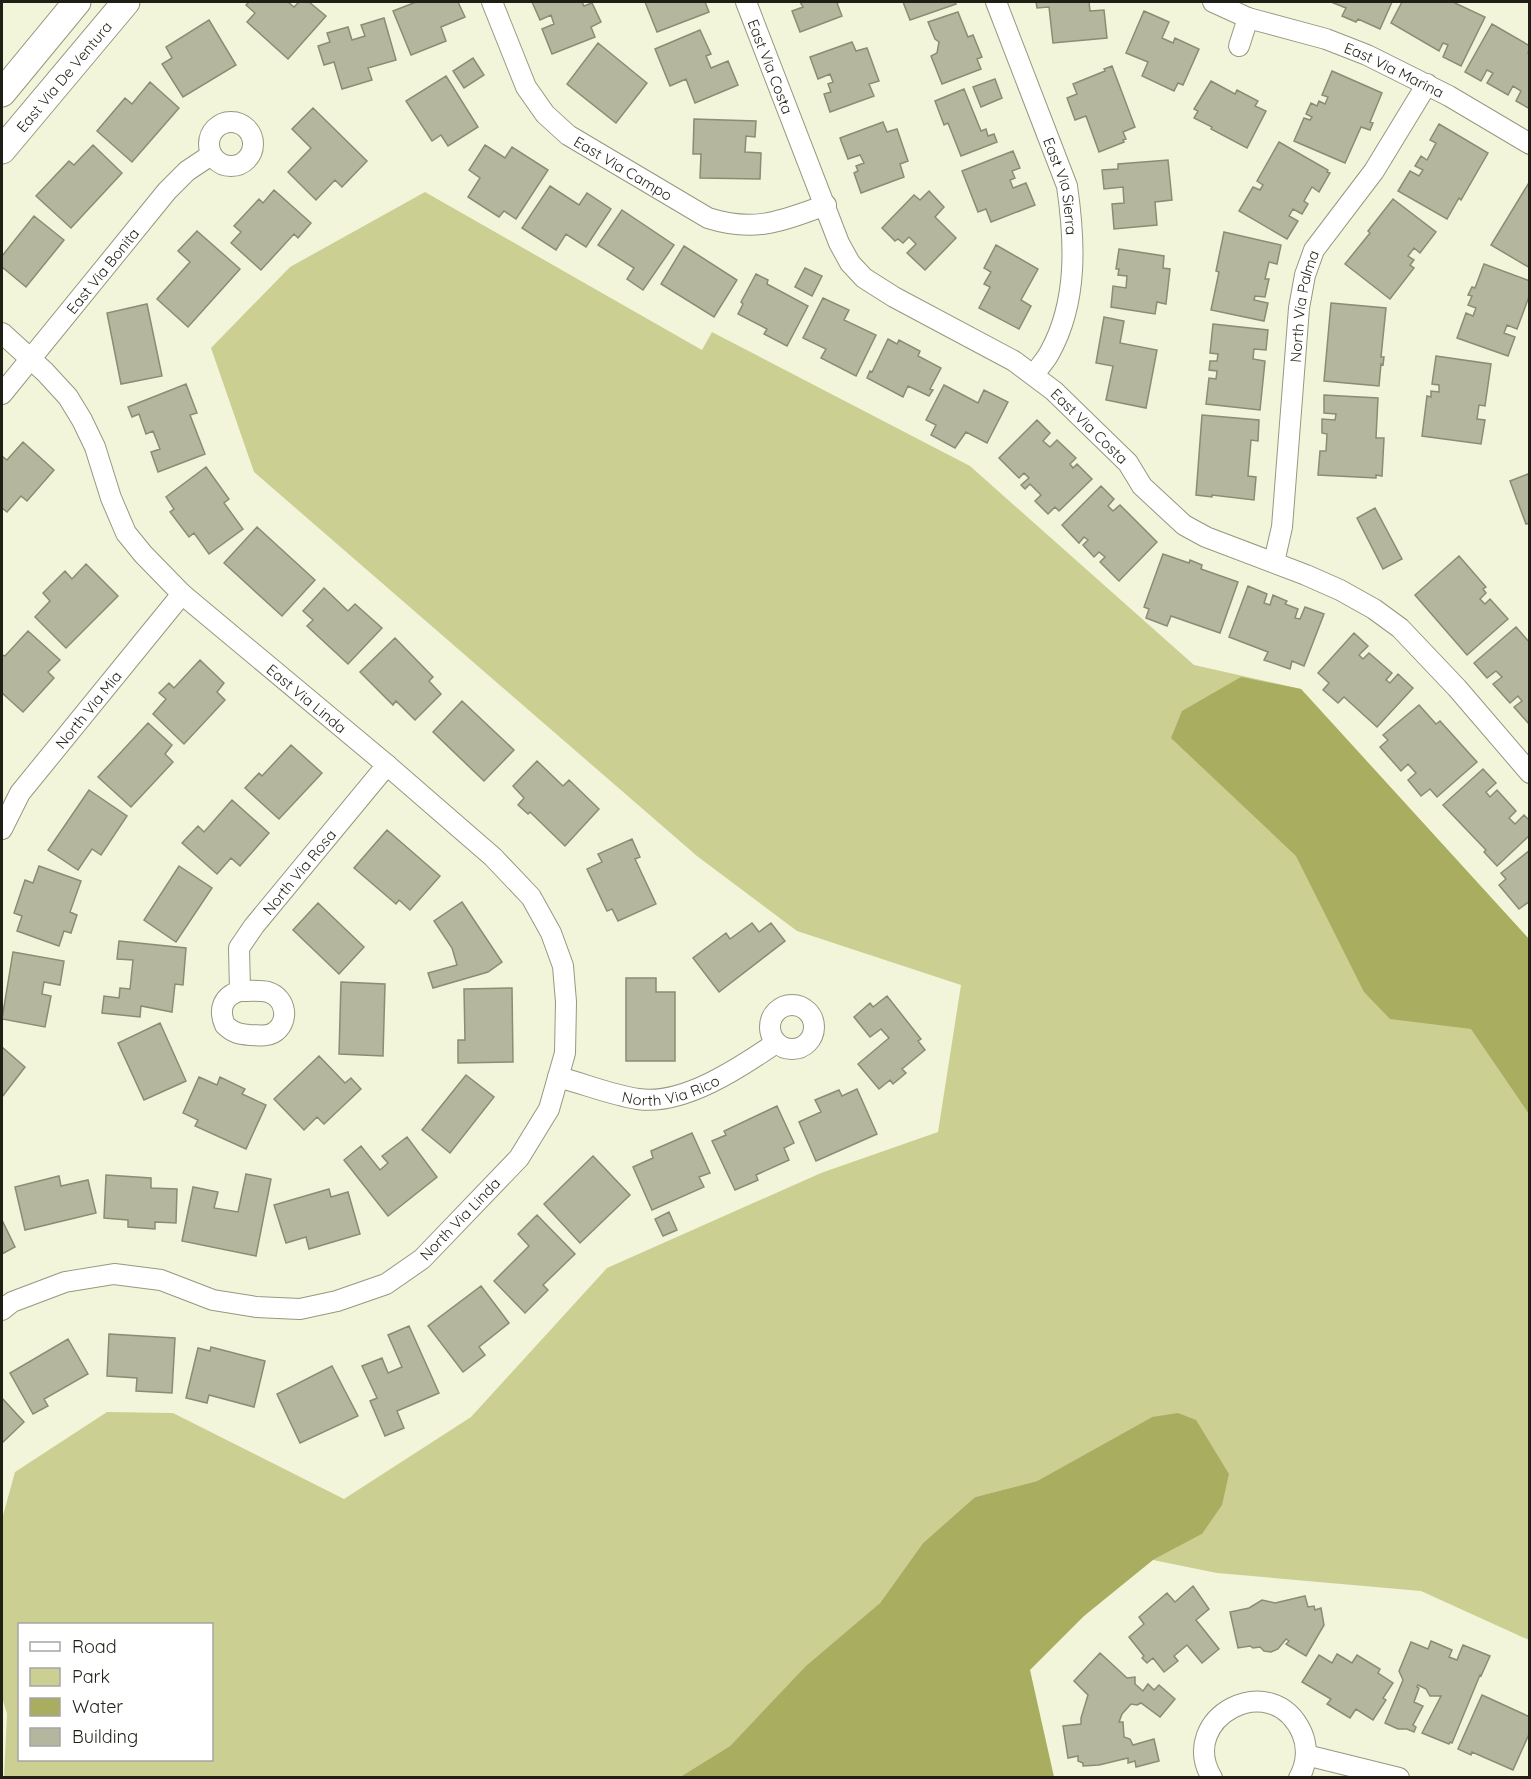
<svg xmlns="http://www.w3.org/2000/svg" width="1531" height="1779" font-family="Quicksand,sans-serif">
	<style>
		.green { fill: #cbcf91; fill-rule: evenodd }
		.water { fill: #a9ad60 }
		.building { fill: #b4b69d; stroke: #8a8c74; stroke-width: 1.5 }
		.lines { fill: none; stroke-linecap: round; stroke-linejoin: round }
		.minor-casing { stroke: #96987f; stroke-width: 22 }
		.secondary-casing { stroke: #96987f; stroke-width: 29 }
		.minor { stroke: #fff; stroke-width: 20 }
		.secondary { stroke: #fff; stroke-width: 27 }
		.labels { text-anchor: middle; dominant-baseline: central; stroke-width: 4.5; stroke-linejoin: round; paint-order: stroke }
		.street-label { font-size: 15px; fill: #1f1f16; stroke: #fff }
	</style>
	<rect width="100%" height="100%" fill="#f3f5db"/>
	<!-- green -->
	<path class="green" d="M425,192L702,350L712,332L970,466L1194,665L1301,689L1529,939V1640L1421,1591L1217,1573L1153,1560L1202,1534L1152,1417L1037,1481L975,1497L923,1543L880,1603L806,1667L730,1746L680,1777H4L7,1714L2,1697V1519L15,1472L107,1412L173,1413L344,1499L471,1417L607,1268L821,1173L938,1132L961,985L797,931L697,856L254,472L211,348L290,267ZM20,1624H212V1760H20Z"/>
	<!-- water -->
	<path class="water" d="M1241,677L1301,689L1529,939V1114L1471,1029L1390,1019L1364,992L1296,856L1171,738L1182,711Z
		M1178,1413L1196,1420L1229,1474L1222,1505L1202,1534L1153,1560L1084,1616L1030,1670L1054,1777H680L730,1746L806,1666L880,1603L923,1543L975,1497L1037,1481L1152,1417Z"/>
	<!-- building -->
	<path class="building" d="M249,2H288L294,7L299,2H309L326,16L288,59L247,22L255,13L246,5Z
		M416,2H458L465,17L441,27L446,41L411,55L393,11Z
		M532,2H582L584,6L592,3L601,22L591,27L595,37L552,54L542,29L554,24L551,15L540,20Z
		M645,2H705L709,12L657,32Z
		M800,2H840L837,3L842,16L800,32L792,11L803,7Z
		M903,2H955L956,4L910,20Z
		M1036,2H1089L1090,11L1104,10L1107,38L1053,43L1049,7L1037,8Z
		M1331,2H1392L1380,29L1358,19L1356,22L1342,16L1346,8Z
		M1402,2H1453L1485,17L1461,66L1443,57L1448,45L1443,43L1439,51L1391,23Z
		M1144,11L1169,22L1162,38L1173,43L1175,38L1199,49L1183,85L1178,83L1174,91L1142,76L1148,62L1126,53Z
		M958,12L968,37L973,35L982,57L977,59L981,69L942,84L931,56L937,53L939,42L935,39L928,22Z
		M384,18L396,60L368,68L372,80L342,89L334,62L324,65L318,46L330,42L327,33L348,27L352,40L365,36L361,25Z
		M209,20L236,65L183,97L162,64L172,58L166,47Z
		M1492,24L1530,46L1528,53L1530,54V109L1516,101L1521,91L1513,86L1508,95L1487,83L1493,73L1487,70L1481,81L1465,72Z
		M700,30L711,54L706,56L711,68L728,61L738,85L695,103L686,79L670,86L655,49Z
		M852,42L856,51L867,48L879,81L869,84L874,96L830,112L824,94L831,92L828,84L833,82L830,74L818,79L810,57Z
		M598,43L647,83L616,123L567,84Z
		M473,58L484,75L464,88L453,71Z
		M1112,66L1135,127L1123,132L1126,139L1123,140L1124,142L1099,152L1086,116L1075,120L1067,98L1077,94L1073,84L1105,71L1104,69Z
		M1332,71L1382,93L1370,122L1373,123L1370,130L1361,127L1345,163L1294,141L1304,118L1310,120L1312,117L1306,114L1311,103L1317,106L1319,101L1325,104L1328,97L1322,95Z
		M446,76L478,127L448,146L441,135L432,141L406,101Z
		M995,79L1002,98L981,107L973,87Z
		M1211,81L1235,94L1237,90L1258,101L1255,106L1266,111L1247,148L1211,129L1212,127L1194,118L1198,111L1194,109Z
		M150,82L179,108L132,162L97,131L125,98L132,104Z
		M964,89L981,131L986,129L988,136L994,134L997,142L961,156L948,123L944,125L935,101Z
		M313,108L367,161L342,187L335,180L316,200L288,172L311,148L292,129Z
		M694,119L756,121L755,137L746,136L745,152L761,153L760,179L700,178L701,154H693Z
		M883,122L887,132L897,129L908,161L900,164L904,177L861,193L854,173L858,171L856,166L864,163L860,155L848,159L840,138Z
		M1439,124L1488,153L1461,200L1459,198L1447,219L1398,191L1410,171L1419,176L1423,170L1415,166L1421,156L1427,160L1436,143L1430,140Z
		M1279,142L1328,170L1327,172L1330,173L1319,192L1312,187L1304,201L1308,204L1302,214L1293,209L1289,216L1298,221L1287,239L1239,211L1253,187L1260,190L1263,185L1257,181Z
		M93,145L122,173L71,228L36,196L69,161L74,165Z
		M485,145L505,158L512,147L548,170L516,219L504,211L499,217L468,197L480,178L469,170Z
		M1013,151L1020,168L1012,171L1015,178L1010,180L1013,188L1026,183L1035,205L991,222L986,209L978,212L962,171Z
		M1168,160L1172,200L1155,202L1157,225L1114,229L1112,204L1124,203L1123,187L1104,189L1102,170L1118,169V164Z
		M1530,181V268L1491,245Z
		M550,186L579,205L587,193L611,209L586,247L566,234L556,250L522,228Z
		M274,190L311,223L298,238L294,234L261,270L231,243L241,232L234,226L259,199L263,203Z
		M929,191L944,207L935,217L956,238L925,270L907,253L916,244L909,237L903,243L898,239L895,241L882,228L914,195L920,200Z
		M1393,199L1436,232L1420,253L1414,248L1408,256L1414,260L1410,265L1414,268L1390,299L1345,264L1370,233L1368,231Z
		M622,210L674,245L643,290L627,279L634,268L598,245Z
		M34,216L64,240L26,287L2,267V256Z
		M197,231L240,269L188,327L157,299L190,262L178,251Z
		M1224,232L1281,245L1277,264L1269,262L1265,279H1269L1265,297L1255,296L1254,300L1268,303L1264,321L1211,310L1219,272L1216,271Z
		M996,245L1038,269L1021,300L1031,306L1019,329L979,308L990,287L984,284L991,272L984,268Z
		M684,246L737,280L714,317L661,284Z
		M1119,249L1164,256L1163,268L1170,269L1166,304L1157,302L1155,314L1111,307L1113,286L1126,288L1127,276L1118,275L1119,269H1116Z
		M1484,264L1530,281V294L1517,329L1507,325L1504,333L1515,337L1508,356L1457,338L1466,313L1473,316L1476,308L1468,305L1472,296L1468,295L1472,287L1475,288Z
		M805,268L822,276L812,296L795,287Z
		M756,274L768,280L767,284L808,306L787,346L764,334L767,329L738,314L743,304L741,302Z
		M823,298L849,310L844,320L876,335L856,376L821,358L826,349L803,338Z
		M1331,303L1386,308L1381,357H1384L1383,365L1381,364L1379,386L1324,381Z
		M147,304L162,376L121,384L107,313Z
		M1104,317L1124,321L1120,343L1157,350L1146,408L1106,400L1113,366L1096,363Z
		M1213,324L1268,330L1266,350L1254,349L1253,359L1265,361L1260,410L1206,404L1209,378L1216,379L1217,371L1209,370L1210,361H1217L1218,354L1210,353Z
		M888,339L897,344L899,340L920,351L918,356L941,368L930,389L933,390L929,396L908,386L903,397L867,378L870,371L872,372Z
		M1436,356L1491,364L1485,406L1479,405L1477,419L1485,420L1481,444L1422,436L1427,396L1431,397V391L1439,392V385L1432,384Z
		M186,384L197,413L190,415L205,454L158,472L151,452L160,449L153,431L146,434L139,414L132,417L128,407Z
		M944,385L978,403L984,390L1008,402L987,443L966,432L955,448L931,435L936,425L926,420Z
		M1324,395L1378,398L1376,438H1384L1382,476L1376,475V478L1318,475L1320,451H1326L1327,434L1322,433V419L1335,420L1336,414L1324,413Z
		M1202,415L1259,420L1258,441L1251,440L1248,476L1256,477L1254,500L1212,495V497L1196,495Z
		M1037,420L1050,433L1043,441L1050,447L1057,440L1076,458L1070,464L1073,468L1077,464L1092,479L1059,511L1055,507L1048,514L1035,501L1041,495L1030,484L1025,489L1021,485L1029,478L1024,473L1019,478L999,458Z
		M23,442L54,470L27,501L21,496L7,512L2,508V458L3,457L7,460Z
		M206,467L229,499L224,503L243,529L209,554L194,533L189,537L170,512L174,509L166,497Z
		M1528,474L1530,477V523L1526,524L1510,481Z
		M1101,486L1114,499L1108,506L1113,511L1120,505L1157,542L1119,581L1100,562L1105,557L1099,552L1094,557L1083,545L1088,540L1084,537L1079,543L1062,525Z
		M1375,508L1402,559L1383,569L1357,518Z
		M257,527L315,580L282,616L224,563Z
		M1163,554L1189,563L1190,560L1202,565L1201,569L1238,582L1220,633L1171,616L1167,626L1146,618L1149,609L1144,607Z
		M1459,556L1486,587L1483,589L1486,593L1480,599L1485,604L1490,599L1508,619L1467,655L1415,595Z
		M86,564L118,596L66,648L35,617L50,601L43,593L65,571L72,579Z
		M1248,586L1267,594L1264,603L1270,605L1273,595L1287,601L1285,604L1298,609L1295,618L1300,619L1305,607L1324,614L1304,666L1292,661L1290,669L1264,660L1268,652L1229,637Z
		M324,588L348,611L355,604L382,628L348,664L307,626L313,620L303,611Z
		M1516,627L1530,643L1529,724L1514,707L1522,701L1518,696L1510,703L1493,684L1502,677L1496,671L1487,678L1474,663Z
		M28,631L60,660L48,672L54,678L23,712L2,693V655L5,656Z
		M1354,633L1368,646L1359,655L1363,659L1369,653L1392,673L1386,680L1390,683L1398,674L1413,688L1377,727L1344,697L1338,703L1323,690L1329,683L1318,673Z
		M395,638L433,677L429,681L441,694L415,720L396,701L393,705L360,672Z
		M200,660L224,683L217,692L225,700L184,744L153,714L166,699L159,693L169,683L174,688Z
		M462,701L514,750L484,781L433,732Z
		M1419,705L1436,724L1440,721L1477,762L1437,797L1430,789L1421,796L1408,780L1416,773L1408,764L1401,771L1380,747L1388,740L1383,735Z
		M148,723L172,745L165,754L173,762L131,807L98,777Z
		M291,745L322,773L279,819L245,788L259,773L262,776Z
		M537,761L563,786L569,780L599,809L565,846L530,812L528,814L518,805L524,798L513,786Z
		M1483,769L1496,783L1486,792L1490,797L1497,790L1516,811L1509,818L1515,824L1524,815L1530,821V835L1497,866L1484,852L1486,850L1443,805Z
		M89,790L127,816L101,855L92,849L78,870L48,850Z
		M232,800L269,833L240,866L231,858L217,874L182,843L198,826L204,832Z
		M387,830L440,876L410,910L399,900L396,904L354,868Z
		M632,839L640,857L635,859L656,904L618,921L612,909L607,911L587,869L602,862L598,854Z
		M1530,850V901L1519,909L1499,885L1506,879L1501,873Z
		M39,866L81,881L70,912L77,915L71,933L64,931L59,946L17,931L22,916L14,913L25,880L33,883Z
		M179,866L212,888L176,942L144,920Z
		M462,902L502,962L488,972L433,988L428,973L457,965L452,948L434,921Z
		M318,903L364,947L339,974L293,930Z
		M752,923L759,932L771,923L785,941L719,992L693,958L726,933L730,939Z
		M119,941L186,948L183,985L175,984L172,1012L141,1006L140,1017L102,1013L104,996L119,998L120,988L130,989L133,960L117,959Z
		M13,952L64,961L60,985L44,982L42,994L51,996L45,1027L2,1019Z
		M626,978H656V992H675V1061H626Z
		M341,982L385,984L383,1056L339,1054Z
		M512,988L513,1062L458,1063V1040H465L464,989Z
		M887,996L921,1039L918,1041L925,1050L902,1069L906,1073L893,1084L890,1080L879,1089L858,1064L889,1038L881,1029L870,1037L854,1017L870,1003L873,1007Z
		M160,1023L186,1081L144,1100L118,1043Z
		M2,1047L25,1067L2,1097Z
		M319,1056L345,1083L351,1078L361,1089L324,1124L317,1117L304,1130L274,1099Z
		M466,1075L494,1097L450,1153L422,1130Z
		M199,1077L217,1085L220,1077L245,1089L242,1094L266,1105L246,1149L195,1126L198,1120L183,1113Z
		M857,1089L877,1134L816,1161L799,1122L821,1112L815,1100L839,1090L842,1096Z
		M777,1106L794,1143L784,1148L789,1160L756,1175L758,1180L735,1190L712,1141L726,1135L724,1131Z
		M692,1133L710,1173L699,1177L704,1187L652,1210L633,1167L653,1158L651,1151Z
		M407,1137L437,1177L388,1216L344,1160L361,1146L380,1170L388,1163L382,1156Z
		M593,1156L630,1195L580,1243L544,1204Z
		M246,1174L271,1179L256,1256L182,1241L193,1187L218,1192L214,1208L238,1212Z
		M106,1175L151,1178V1188L177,1189L176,1223L155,1222V1229L128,1227V1220L104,1218Z
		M59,1176L61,1186L88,1180L96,1213L25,1230L15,1187Z
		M329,1189L331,1197L348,1192L360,1234L309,1249L306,1237L286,1243L274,1205Z
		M669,1212L677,1230L663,1236L655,1219Z
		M537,1215L575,1254L543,1285L548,1290L525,1313L494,1281L529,1246L518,1234Z
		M2,1220L15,1247L2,1254Z
		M481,1286L509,1323L479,1347L485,1355L463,1372L428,1326Z
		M409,1326L439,1393L397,1411L404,1428L385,1436L370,1401L377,1398L362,1366L382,1358L388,1373L402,1367L388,1335Z
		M109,1334L175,1338L172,1393L136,1391L137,1378L107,1376Z
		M68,1339L88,1374L44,1399L48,1406L33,1414L10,1373Z
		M211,1347L265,1361L254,1407L209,1395L207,1403L186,1398L198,1348L210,1351Z
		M332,1366L358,1416L300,1443L277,1394Z
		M2,1398L24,1422L2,1443Z
		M1193,1586L1209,1609L1196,1620L1219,1649L1202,1663L1187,1645L1174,1656L1178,1661L1164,1672L1153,1658L1147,1663L1142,1658L1144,1656L1129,1637L1144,1624L1139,1617L1167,1593L1175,1602Z
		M1305,1596L1308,1607L1314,1606L1315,1610L1321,1608L1324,1625L1306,1656L1286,1644L1289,1641L1286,1639L1278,1649L1271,1652L1264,1651L1260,1647L1253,1648L1250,1646L1238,1648L1230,1612L1249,1608L1262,1600L1275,1603Z
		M1431,1641L1452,1650L1449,1657L1457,1660L1463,1645L1490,1656L1481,1676L1480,1675L1452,1743L1450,1742L1449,1744L1422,1733L1441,1696H1430L1426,1689L1418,1685L1417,1687L1419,1688L1414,1702L1423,1706L1413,1725L1416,1727L1414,1732L1407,1729H1398L1385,1723L1403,1680L1399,1671L1411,1642L1428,1649Z
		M1100,1653L1127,1678L1135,1677V1684L1143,1691L1148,1684L1154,1690L1159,1685L1175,1699L1160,1717L1141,1703L1137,1705L1131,1704L1122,1714L1119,1722H1123L1124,1737L1130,1739L1133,1745L1154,1739L1159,1761L1136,1767L1135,1761L1128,1763V1758L1099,1765L1083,1766V1763L1078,1761V1756L1068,1758L1063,1726L1081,1724V1718L1088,1695L1074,1681Z
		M1337,1654L1352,1663L1357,1655L1380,1669L1378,1673L1393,1683L1383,1698L1386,1700L1373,1720L1356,1709L1350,1718L1327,1704L1331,1699L1302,1682L1319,1655L1332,1663Z
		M1482,1695L1530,1717V1732L1513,1770L1472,1752L1471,1755L1458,1749Z"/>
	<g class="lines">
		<defs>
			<g id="minor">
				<path id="s1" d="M492,2L526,87L545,114L568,135L708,218C755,233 781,221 826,205"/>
				<path id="s2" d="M746,2L839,243L850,263L864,278L894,297L1014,361L1054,391L1128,463L1142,486L1184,525L1206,537L1306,575L1340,590L1374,609L1400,628L1457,688L1530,773"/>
				<path id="s3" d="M996,2L1067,186C1075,241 1078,301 1050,352C1046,360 1039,367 1034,375"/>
				<path id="s4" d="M1213,2L1248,18L1326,39L1367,55L1449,96L1530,144"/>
				<path d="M1239,46L1248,18"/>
				<circle cx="231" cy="144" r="22"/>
				<path id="s5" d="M2,333L45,372L68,397L82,420L95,447L111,498L126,533L143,554L182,594L387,765L493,857L531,897L551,933L563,966L566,1002L565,1053L549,1109L519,1158L422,1259L386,1284L337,1301L300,1309L256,1307L213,1300L161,1280L114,1274L65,1282L12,1302L2,1310"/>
				<path id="s6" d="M2,394L167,191L187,171L211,155"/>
				<path id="s7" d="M1274,562L1282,527L1299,308L1305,275L1314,250L1374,171L1427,84"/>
				<path id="s8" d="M2,829L20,793L182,594"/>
				<path id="s9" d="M240,991L239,948L254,926L387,765"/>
				<path d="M240,991C249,991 260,990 268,992C287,998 290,1023 273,1033C266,1037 258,1035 250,1035C239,1034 233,1033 225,1025C218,1009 223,996 240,991Z"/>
				<circle cx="792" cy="1027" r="22"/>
				<path id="s10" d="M558,1077C585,1084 611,1095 638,1099C683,1106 741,1067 776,1043"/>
				<path d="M1306,1755L1399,1778"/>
				<path d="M1212,1778C1176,1718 1272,1666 1302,1733C1308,1747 1307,1764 1299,1778"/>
			</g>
			<g id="secondary">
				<path d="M2,93L77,2"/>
				<path id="s11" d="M2,150L126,2"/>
			</g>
		</defs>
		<!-- minor casing -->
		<use href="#minor" class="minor-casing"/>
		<!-- secondary casing -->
		<use href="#secondary" class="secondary-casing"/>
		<!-- minor -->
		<use href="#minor" class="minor"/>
		<!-- secondary -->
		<use href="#secondary" class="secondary"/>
	</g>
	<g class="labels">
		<!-- street labels -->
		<g class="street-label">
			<text stroke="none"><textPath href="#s2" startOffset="69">East Via Costa</textPath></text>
			<text stroke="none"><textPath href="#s4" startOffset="194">East Via Marina</textPath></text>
			<text stroke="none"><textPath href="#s11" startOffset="96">East Via De Ventura</textPath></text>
			<text stroke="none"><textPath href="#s1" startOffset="220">East Via Campo</textPath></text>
			<text stroke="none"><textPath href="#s3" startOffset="196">East Via Sierra</textPath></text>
			<text stroke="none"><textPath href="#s6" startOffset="159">East Via Bonita</textPath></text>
			<text stroke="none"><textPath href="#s7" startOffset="258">North Via Palma</textPath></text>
			<text stroke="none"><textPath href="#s2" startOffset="573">East Via Costa</textPath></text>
			<text stroke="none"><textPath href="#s5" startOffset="486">East Via Linda</textPath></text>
			<text stroke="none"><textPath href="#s8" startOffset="148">North Via Mia</textPath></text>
			<text stroke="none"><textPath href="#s9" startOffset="140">North Via Rosa</textPath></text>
			<text stroke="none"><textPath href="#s10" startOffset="117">North Via Rico</textPath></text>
			<text transform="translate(460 1219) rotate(-46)">North Via Linda</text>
		</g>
	</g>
	<!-- border -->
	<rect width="1531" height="1779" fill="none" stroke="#1f1f16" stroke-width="6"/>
	<!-- legend -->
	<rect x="18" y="1623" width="195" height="138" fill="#ffffff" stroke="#a5a5a2" stroke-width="1.5"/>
	<rect x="30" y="1642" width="30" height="9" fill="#ffffff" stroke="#a5a5a2" stroke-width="1.5"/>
	<text x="72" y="1653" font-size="18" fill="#1f1f16">Road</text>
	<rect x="30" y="1668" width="30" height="18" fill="#cbcf91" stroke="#a5a5a2" stroke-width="1.5"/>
	<text x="72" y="1683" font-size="18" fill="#1f1f16">Park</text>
	<rect x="30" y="1698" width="30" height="18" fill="#a9ad60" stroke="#a5a5a2" stroke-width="1.5"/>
	<text x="72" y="1713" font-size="18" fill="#1f1f16">Water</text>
	<rect x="30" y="1728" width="30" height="18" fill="#b4b69d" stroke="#a5a5a2" stroke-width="1.5"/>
	<text x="72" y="1743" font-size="18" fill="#1f1f16">Building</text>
</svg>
